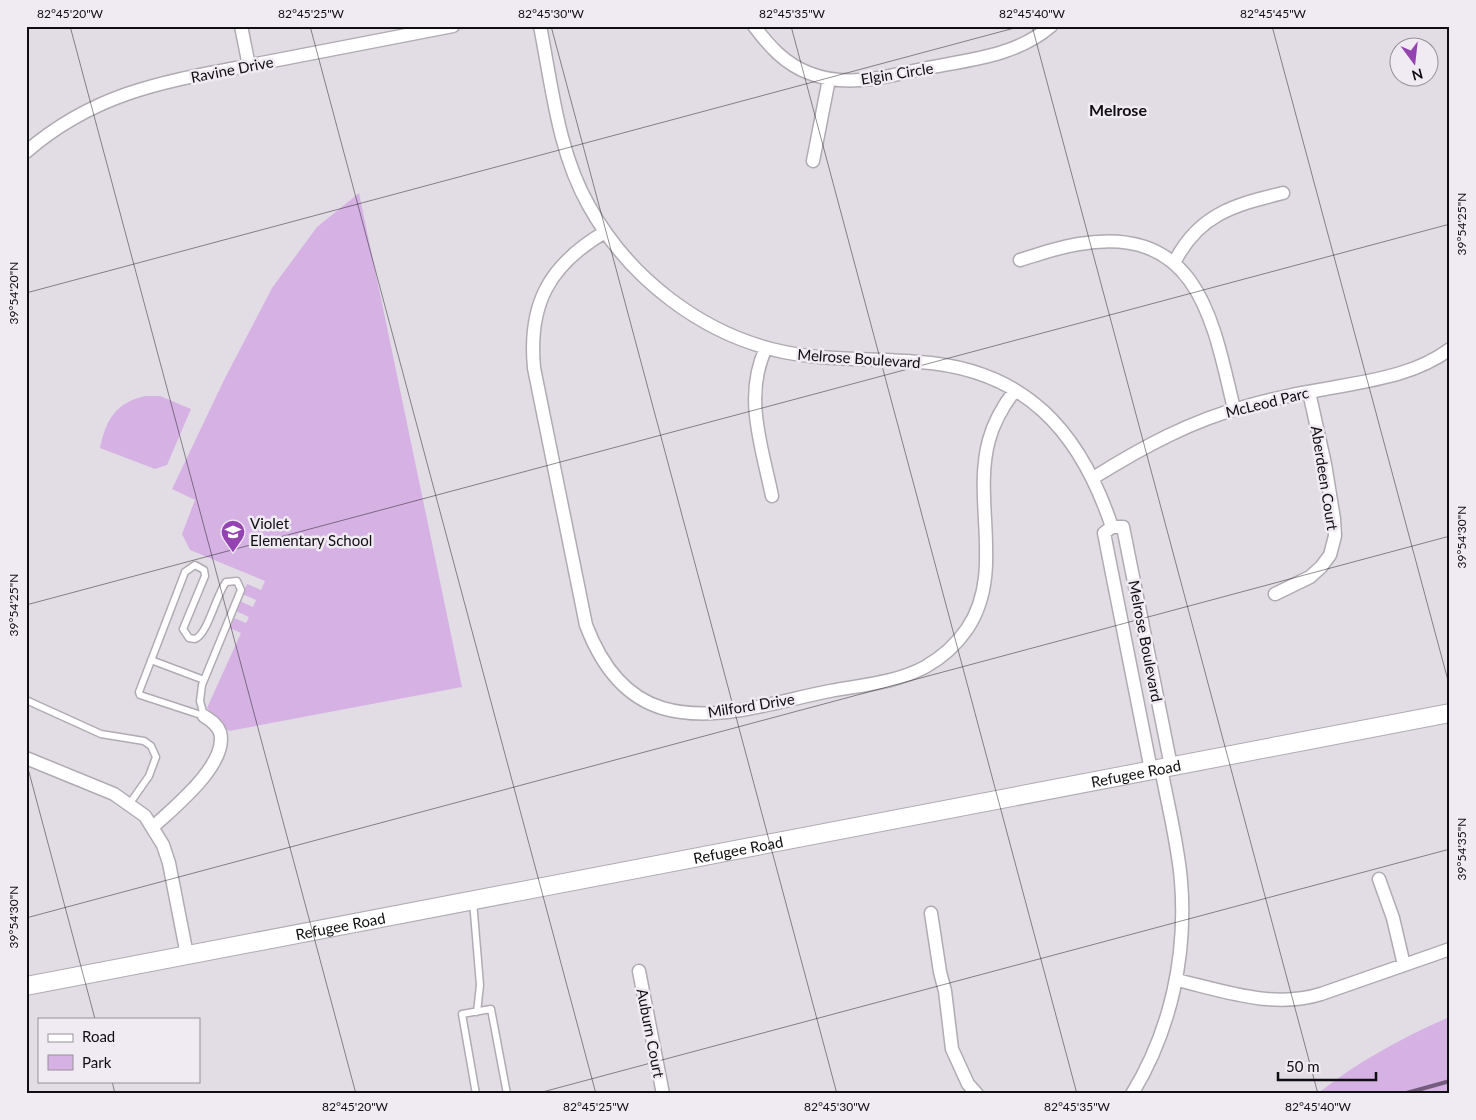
<svg xmlns="http://www.w3.org/2000/svg" width="1476" height="1120" font-family="Lato,sans-serif">
	<style>
		.green { fill: #d5b2e3 }
		.lines { fill: none; stroke-linecap: round; stroke-linejoin: round }
		.stream { stroke: #755c7f; stroke-width: 4 }
		.lane-casing { stroke: #b0abb2; stroke-width: 9 }
		.street-casing { stroke: #b0abb2; stroke-width: 15 }
		.secondary-casing { stroke: #b0abb2; stroke-width: 20 }
		.lane { stroke: #fff; stroke-width: 6 }
		.street { stroke: #fff; stroke-width: 12 }
		.secondary { stroke: #fff; stroke-width: 18 }
		.ticks { fill: none; stroke: #0f0e10; stroke-width: 1; stroke-opacity: 0.45 }
		.labels { text-anchor: middle; dominant-baseline: central; stroke-width: 5; stroke-linejoin: round; paint-order: stroke }
		.street-label { font-size: 15px; fill: #0f0e10; stroke: #f0eaf2 }
		.poi-label { font-size: 15px; fill: #0f0e10; stroke: #f0eaf2; text-anchor: start }
		.neighbourhood-label { font-size: 16px; font-weight: bold; fill: #0f0e10; stroke: #f0eaf2 }
		.neatline { fill: none; stroke: #0f0e10; stroke-width: 2 }
		.ticks-label { font-size: 12px; text-anchor: middle; fill: #0f0e10 }
	</style>
	<rect width="100%" height="100%" fill="#e2dde5"/>
	<!-- green -->
	<path class="green" d="M359,193L462,687L229,731L207,708L241,633L230,628L234,618L246,623L249,617L236,611L240,601L253,607L256,600L242,594L247,584L261,590L265,581L190,550L182,534L195,500L172,489L225,378L272,288L317,227Z
		M145,396H160L191,409L167,465L155,469L100,448C106,420 115,403 145,396Z
		M1450,1015V1094H1317C1356,1063 1401,1038 1447,1018Z"/>
	<g class="lines">
		<!-- stream -->
		<path class="stream" d="M1403,1094L1450,1081"/>
		<defs>
			<path id="lane" d="M195,565L204,570L205,576L183,629L189,638L195,639C208,634 216,595 226,582L237,581L241,590L202,685L200,701L204,716L140,695L139,692L185,572Z
				M151,660L204,680
				M26,700L101,734L144,741L151,746L156,757L149,776L130,803
				M473,901L480,985L477,1012
				M476,1094L462,1014L491,1009L507,1094"/>
			<path id="street" d="M241,26L249,66
				M540,26C552,86 558,152 589,206C629,278 702,335 784,352C828,361 874,358 919,362C1025,369 1080,431 1112,527
				M754,26C769,46 785,64 809,73C846,88 885,77 922,69C966,60 1015,57 1051,26
				M26,152C100,88 175,80 267,62C329,50 391,38 453,26
				M813,161L829,79
				M605,232C549,265 528,304 534,368L586,625C600,662 623,696 662,708C716,724 777,701 830,691C862,685 895,683 925,667C941,658 956,645 967,629C1005,573 972,501 989,440C994,421 1003,406 1015,390
				M1020,260C1040,254 1059,247 1079,244C1198,224 1213,320 1234,409
				M1174,263C1198,215 1233,205 1283,193
				M766,348C743,396 762,447 772,496
				M1093,478C1141,448 1192,420 1247,406C1272,399 1299,393 1325,389C1367,381 1414,376 1450,349
				M1275,594L1310,577L1321,567L1330,555L1335,536L1334,519L1325,464L1309,392
				M26,758L114,794L145,816L163,845L169,863L187,955
				M1151,770L1104,533L1112,527H1123L1171,766
				M153,827C173,808 229,764 220,732C217,724 210,720 204,716
				M1379,879L1393,918L1404,965
				M931,913L940,972L945,991L952,1049L968,1084L977,1094
				M639,971L663,1094
				M1177,980C1224,991 1273,1009 1321,994L1450,949
				M1132,1094C1171,1030 1187,955 1181,881C1178,844 1168,806 1161,768"/>
			<g id="secondary">
				<path id="s1" d="M26,986L1450,713"/>
			</g>
		</defs>
		<!-- lane casing -->
		<use href="#lane" class="lane-casing"/>
		<!-- street casing -->
		<use href="#street" class="street-casing"/>
		<!-- secondary casing -->
		<use href="#secondary" class="secondary-casing"/>
		<!-- lane -->
		<use href="#lane" class="lane"/>
		<!-- street -->
		<use href="#street" class="street"/>
		<!-- secondary -->
		<use href="#secondary" class="secondary"/>
	</g>
	<!-- ticks -->
	<path class="ticks" d="M70,26L356,1094M310,26L596,1094M551,26L837,1094M791,26L1077,1094M1032,26L1318,1094M1272,26L1450,688M26,293L1022,26M26,605L1450,224M26,761L95,1019M26,918L1450,536M112,1081L115,1094M535,1094L1450,849"/>
	<!-- icons -->
	<defs>
		<symbol id="school-pin" viewBox="-11 -11 22 30"><path d="M0 17L-7.5 6A9.5 9.5 0 1 1 7.5 6Z" fill="#9643b2" stroke="#f0eaf2"/><path d="M0-5L7-2L0 1L-7-2ZM-4 1L0 2.5L4 1V4Q0 6-4 4Z" fill="#fff"/></symbol>
	</defs>
	<g fill-rule="evenodd">
		<use href="#school-pin" x="219" y="518" width="28" height="38"/>
	</g>
	<g class="labels">
		<!-- street labels -->
		<g class="street-label">
			<text transform="translate(232 69) rotate(-11)">Ravine Drive</text>
			<text transform="translate(897 73) rotate(-9)">Elgin Circle</text>
			<text transform="translate(859 358) rotate(4)">Melrose Boulevard</text>
			<text transform="translate(1267 402) rotate(-14)">McLeod Parc</text>
			<text transform="translate(1325 478) rotate(81)">Aberdeen Court</text>
			<text transform="translate(1146 641) rotate(79)">Melrose Boulevard</text>
			<text transform="translate(751 705) rotate(-9)">Milford Drive</text>
			<text stroke="none"><textPath href="#s1" startOffset="1130">Refugee Road</textPath></text>
			<text stroke="none"><textPath href="#s1" startOffset="725">Refugee Road</textPath></text>
			<text stroke="none"><textPath href="#s1" startOffset="320">Refugee Road</textPath></text>
			<text transform="translate(651 1033) rotate(79)">Auburn Court</text>
		</g>
		<!-- poi labels -->
		<g class="poi-label">
			<text x="250" y="523">Violet<tspan x="250" dy="17">Elementary School</tspan></text>
		</g>
		<!-- neighbourhood labels -->
		<g class="neighbourhood-label">
			<text x="1118" y="109">Melrose</text>
		</g>
	</g>
	<!-- border -->
	<rect width="1476" height="1120" fill="none" stroke="#f0eaf2" stroke-width="55"/>
	<!-- legend -->
	<rect x="38" y="1018" width="162" height="65" fill="#f0eaf2" stroke="#969298"/>
	<rect x="48" y="1034" width="25" height="8" fill="#ffffff" stroke="#969298"/>
	<text x="82" y="1042" font-size="15" fill="#0f0e10">Road</text>
	<rect x="48" y="1055" width="25" height="15" fill="#d5b2e3" stroke="#969298"/>
	<text x="82" y="1068" font-size="15" fill="#0f0e10">Park</text>
	<!-- north arrow -->
	<g transform="translate(1414 62) rotate(165)"><circle r="24" fill="#f0eaf2" stroke="#969298"/>
	<path d="M0-4L9 19L0 12L-9 19Z" fill="#9643b2"/>
	<text y="-8" font-size="14" font-weight="bold" text-anchor="middle" fill="#0f0e10">N</text>
	</g>
	<!-- scale -->
	<path d="M1278 1072v8h98v-8" fill="none" stroke="#0f0e10" stroke-width="2.5"/>
	<text x="1286" y="1072" font-size="15" fill="#0f0e10" stroke="#f0eaf2" stroke-width="4" paint-order="stroke">50 m</text>
	<rect x="28" y="28" width="1420" height="1064" class="neatline"/>
	<g class="ticks-label">
		<text x="70" y="18">82°45'20"W</text>
		<text x="311" y="18">82°45'25"W</text>
		<text x="551" y="18">82°45'30"W</text>
		<text x="792" y="18">82°45'35"W</text>
		<text x="1032" y="18">82°45'40"W</text>
		<text x="1273" y="18">82°45'45"W</text>
		<text transform="translate(1462 224) rotate(-90)" y="4">39°54'25"N</text>
		<text transform="translate(14 293) rotate(-90)" y="4">39°54'20"N</text>
		<text transform="translate(1462 537) rotate(-90)" y="4">39°54'30"N</text>
		<text transform="translate(14 605) rotate(-90)" y="4">39°54'25"N</text>
		<text transform="translate(1462 849) rotate(-90)" y="4">39°54'35"N</text>
		<text transform="translate(14 917) rotate(-90)" y="4">39°54'30"N</text>
		<text x="355" y="1111">82°45'20"W</text>
		<text x="596" y="1111">82°45'25"W</text>
		<text x="837" y="1111">82°45'30"W</text>
		<text x="1077" y="1111">82°45'35"W</text>
		<text x="1318" y="1111">82°45'40"W</text>
	</g>
</svg>
